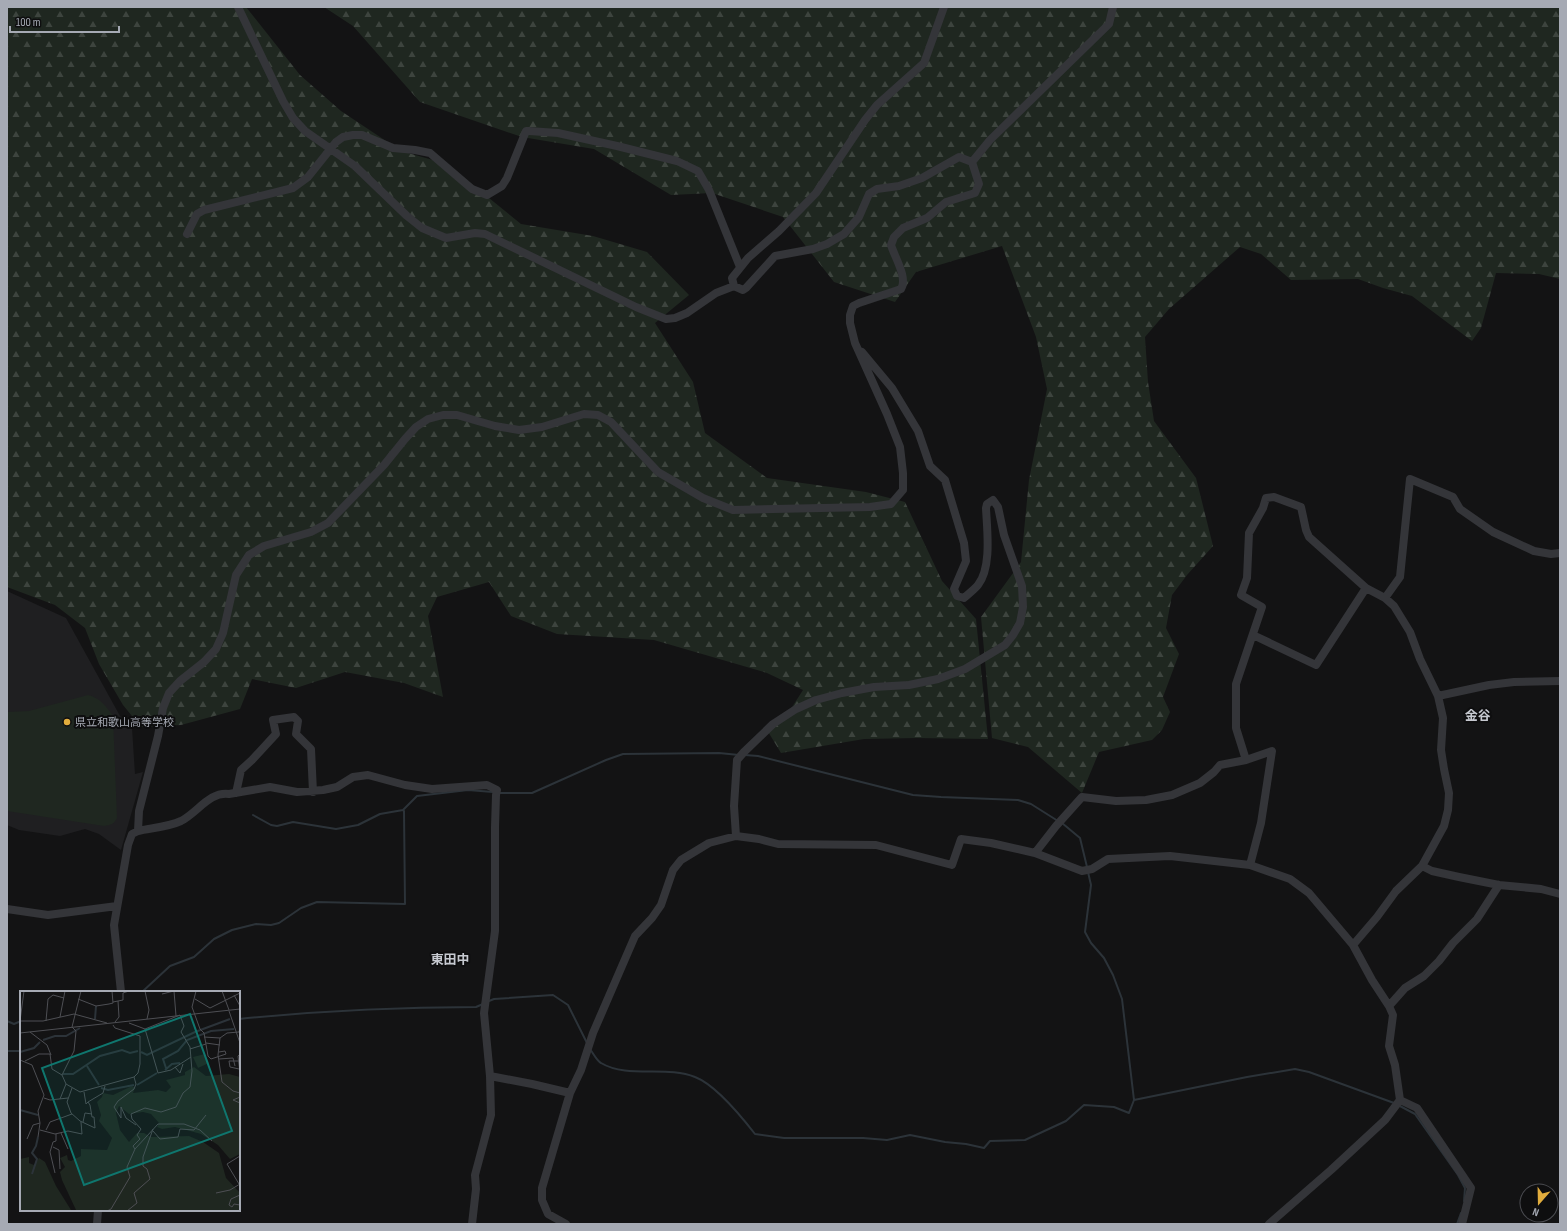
<svg xmlns="http://www.w3.org/2000/svg" width="1567" height="1231" font-family="'Sofia Sans Condensed','Noto Sans JP',sans-serif">
	<style>
		.built { fill: #1f1f21 }
		.forest { fill: url(#forest-firs) }
		.park { fill: #1f2720 }
		.lines { fill: none; stroke-linecap: round; stroke-linejoin: round }
		.stream { stroke: #2c3339; stroke-width: 2 }
		.minor { stroke: #343539; stroke-width: 8 }
		.poi-dot { fill: #e2ad3d; stroke: #0e0e0f; stroke-width: 1.5 }
		.labels { text-anchor: middle; dominant-baseline: central; stroke-width: 4; stroke-linejoin: round; paint-order: stroke }
		.poi-label { font-size: 11px; fill: #a6aab4; stroke: #0e0e0f; text-anchor: start }
		.quarter-label { font-size: 13px; font-weight: bold; fill: #c6c9d0; stroke: #0e0e0f }
		.inset-river { fill: none; stroke: #2c3339; stroke-width: 2 }
		.inset-road { fill: none; stroke: #4e4f54; stroke-width: 1 }
		.view { fill: #0f766e; fill-opacity: 0.15; stroke: #0f766e; stroke-width: 2 }
		.inset-edge { fill: none; stroke: #a6aab4; stroke-width: 2 }
	</style>
	<defs>
		<pattern id="forest-firs" width="22" height="20" patternUnits="userSpaceOnUse"><rect width="22" height="20" fill="#1f2720"/><path d="M5 1l3.5 6h-7zM16 11l3.5 6h-7z" fill="#3d443e"/></pattern>
	</defs>
	<rect width="100%" height="100%" fill="#131314"/>
	<!-- built -->
	<path class="built" d="M7,591L66,618L120,716L132,728L135,774L143,772L121,850L99,834L85,829L60,836L19,830L7,825Z"/>
	<!-- forest -->
	<path class="forest" d="M7,7H246L300,75L341,111L401,151L447,164L521,224L593,236L647,252L689,295L655,323L693,382L705,433L767,478L866,492L905,502L942,581L976,619L988,739L916,738L864,739L781,753L767,730L785,718L803,690L767,673L654,640L557,634L511,616L489,582L437,597L428,616L443,697L404,683L345,672L296,688L252,679L240,709L181,725L141,727L123,705L99,664L85,628L55,605L7,587Z
		M324,7H1560V279L1539,274L1496,273L1481,328L1472,341L1412,296L1383,288L1358,279L1291,280L1261,254L1240,247L1169,309L1145,337L1148,382L1154,421L1196,478L1213,546L1187,575L1172,595L1166,628L1179,654L1163,697L1170,712L1162,730L1152,740L1099,752L1082,793L1028,747L992,738L981,617L1021,562L1029,480L1047,389L1036,337L1002,246L916,272L895,302L834,282L783,217L712,193L671,195L594,149L522,137L420,102L353,26Z"/>
	<!-- park -->
	<path class="park" d="M88,695C100,698 106,706 113,716L117,818C114,824 111,825 104,826L7,811V712L29,711Z"/>
	<g class="lines">
		<!-- stream -->
		<path class="stream" d="M745,755L758,756L913,795L941,797L1018,800L1031,804L1058,821
			M500,793H532L606,760L623,754L719,753L739,755
			M253,815L271,825L277,826L293,822L336,829L358,825L380,814L403,810L417,796L468,790L493,792
			M1062,823L1080,838L1087,867
			M142,992L170,966L194,957L214,939L232,930L256,924L271,925L279,923L301,908L317,902L405,904L404,811
			M489,1001L494,999L553,995L568,1005L587,1043
			M239,1019C318,1011 397,1007 476,1007L483,1004
			M7,1021L14,1024L21,1021
			M590,1049C593,1053 597,1061 601,1063C628,1079 667,1065 695,1077C716,1085 741,1116 755,1134L784,1138H863L887,1140L910,1135L945,1142L966,1144L984,1148L990,1141L1025,1140L1066,1121L1084,1105L1114,1107L1129,1113L1134,1100L1122,999L1113,975L1104,958L1091,943L1085,932L1091,885L1088,872
			M7,1051H21
			M1134,1100L1247,1077L1295,1069L1309,1072L1394,1103
			M1398,1105L1415,1114L1458,1175L1465,1188L1464,1201
			M1457,1224L1461,1213"/>
		<!-- minor -->
		<path class="minor" d="M238,7L283,101L293,118L305,131L355,166L407,216L422,228L446,238L475,233L485,234L636,307L666,319L675,318L687,313L716,293L734,286L743,290L746,288L775,256L813,249L827,244L844,234L859,217L869,194L877,189L899,186L922,178L959,157L972,162
			M972,162L990,140L1109,24L1113,7
			M187,234L197,214L204,210L293,188L308,177L336,142L343,137L353,135H362L393,148L415,150L430,153L472,189L487,195L502,186L507,178L526,131H529L558,133L617,146L677,161L698,171L709,190L740,267
			M734,286L732,278L748,258L779,231L816,193L865,120L877,105L924,63L944,7
			M1385,598L1400,577L1410,479L1453,497L1460,509L1493,532L1534,551L1551,554L1560,553
			M1253,635L1316,665L1366,588
			M1438,696L1489,685L1514,682L1560,681
			M1246,760L1236,728V684L1262,607L1241,595L1247,578L1249,533L1263,508L1266,498L1274,497L1301,507L1306,530L1309,537L1366,588L1385,598L1394,606L1410,632L1420,659L1438,696L1443,718L1441,750L1444,769L1449,793L1448,810L1444,826L1422,866L1396,891L1377,917L1353,945
			M236,793L241,770L252,760L276,734L273,720L294,717L298,721L296,734L311,749L313,792
			M138,831L139,811L158,736L163,708L169,693L180,681L204,662L216,649L223,633L236,575L249,555L264,546L311,532L328,523L384,465L405,439L416,427L428,419L443,415H457L495,426L519,430L542,427L584,414L598,415L611,422L658,472L703,498L733,510L870,507L891,504L903,490V473L900,447L887,414L855,343L850,323V315L853,306L859,303L901,289C908,278 895,258 891,245L894,237L903,228L927,218L946,202L975,193L979,184L972,162
			M736,836L734,806L737,760L744,752L773,724L796,709L816,700L842,693L874,687L909,685L938,679L965,669L1005,645L1013,635L1020,623L1023,607L1022,586L1004,535L998,507L993,500L987,504L986,508C987,530 992,567 978,585C974,590 968,594 964,598L957,596L954,589L966,561L964,543L945,480L930,466L918,431L892,388L862,352
			M1035,853L1056,826L1082,797L1116,801L1146,800L1172,795L1200,783L1214,772L1220,765L1246,760L1272,751L1261,823L1250,865
			M1422,866L1432,871L1459,877L1499,885L1541,889L1560,894
			M7,909L48,915L117,906
			M121,992L114,925L128,845L132,834L138,831C151,828 168,827 181,821C197,813 210,791 229,794L270,787L297,792L323,790L337,787L353,777L368,775L405,785L432,789L487,785L497,790L496,795L495,827V931L484,1013L490,1076L491,1115L475,1175L476,1189L472,1224
			M1389,1006L1405,988L1424,976L1439,961L1453,943L1477,919L1499,885
			M490,1076L532,1084L570,1093
			M1400,1100L1417,1108L1471,1188L1462,1224
			M97,1224L98,1210
			M566,1224L548,1214L542,1200V1188L570,1093L581,1070L593,1033L635,936L652,918L661,905L673,870L681,860L709,843L736,836L759,839L778,844L876,845L952,865L961,839L991,843L1035,853L1082,871L1092,869L1108,859L1170,856L1250,865L1290,879L1309,893L1353,945L1372,980L1389,1006L1393,1015L1389,1046L1395,1065L1400,1100L1385,1120L1331,1170L1269,1224"/>
	</g>
	<!-- markers -->
	<circle class="poi-dot" cx="67" cy="722" r="4"/>
	<g class="labels">
		<!-- poi labels -->
		<g class="poi-label">
			<text x="75" y="722">県立和歌山高等学校</text>
		</g>
		<!-- quarter labels -->
		<g class="quarter-label">
			<text x="1478" y="716">金谷</text>
			<text x="450" y="960">東田中</text>
		</g>
	</g>
	<!-- overview -->
	<g transform="translate(20 991)">
		<rect width="220" height="220" fill="#131314"/>
		<path d="M174,76L186,85L209,83L220,86V163L210,168L198,154L181,143L155,136L142,138L137,136L139,132L131,123L123,121L109,123L99,115L96,122L100,139L109,151L117,142H124L131,146L169,145L183,151L199,162L206,187L220,202V220H0V168L9,166V172L14,174L19,167L25,171L36,195L51,219H56L42,189L40,181L45,176L40,167L47,164L48,169L51,170L61,165V158L87,159L92,147L79,130L81,124L77,111L82,106L83,102L93,104L112,95L115,97L113,102L138,99L146,101L151,96L146,89L165,84V81Z" fill="#1f2720"/>
		<path d="M185,63L189,72L178,77L173,66Z" fill="#1f2720"/>
		<path class="inset-river" d="M75,28L76,15M23,49L35,45H46L60,37M0,61L14,57L20,51M121,61L127,64L175,41L210,28M67,75L79,94M146,77L143,68L158,60L167,49L191,40L214,38M145,79L152,73L160,72M43,83H53L80,65L102,59L110,62L118,60M117,94L137,82M81,97L88,99L114,94M0,119L18,124M12,183L17,168L12,162L16,155L18,146"/>
		<path class="inset-road" d="M125,0L129,19L127,28M154,0L156,25M176,0L172,16L180,38L184,42L188,65L191,68L206,63L205,60L199,61M202,0L209,19M142,3L154,0M214,4L220,15M58,8L76,15L89,13L93,12L92,0M175,8L190,17L220,2M93,11L103,9V2L109,0M209,20L220,52M40,26L45,0M0,30H23L54,23L87,32M0,30L4,0M26,30L28,8L33,4L44,7M95,31L99,26L98,10M125,38L138,82L151,79L171,66M10,41L27,54L31,64M0,42L220,18M184,46L200,47L207,42L219,41L220,37M200,47L198,64L202,91L213,100L220,102M186,52L200,54M170,58L186,53M220,63L218,65L220,82M199,68L213,67L215,75M0,69L12,74L24,104L18,120L20,132L18,146M5,70L19,63H30L32,78L42,84L46,93L60,101L114,86L118,82L120,73V45L95,37L93,34M155,76L160,82L163,73M219,78L210,76L209,70H220M42,84L54,60L56,40L52,36L61,0M114,86L116,93L114,98L98,110L94,116L101,127V116L106,127L116,134M52,97L47,111L51,122L60,130L75,137L74,126H72L70,114L68,111L66,113L64,101M220,106L213,109L220,112M24,107L30,109L48,107M40,108L46,93M68,111L83,102L85,95M63,131L65,122L72,123M20,139L35,143L48,140L62,143L61,131M26,139L30,131L52,123M133,140L140,148L158,146L160,138L174,139L186,124M41,142L48,158M7,148L13,134L20,132M33,156L39,159L40,178M115,158L138,133H164L180,139L192,150M35,182L30,161L33,151L36,150V143M219,193L207,173L220,165M196,202L210,199L220,193M220,204L211,208L209,214L212,216L214,213L220,214M87,220L91,218L110,186L107,176L115,158L113,155L120,148L117,144L121,138L112,128L111,123L125,117L141,121L156,116L163,102L170,96L172,80L170,56L161,41L164,35L160,24L125,38L109,32M107,220L117,212L114,202L130,188L127,178L123,175V166L133,138"/>
		<path class="view" d="M170,23L212,140L64,194L22,77Z"/>
		<rect width="220" height="220" class="inset-edge"/>
	</g>
	<!-- border -->
	<rect width="1567" height="1231" fill="none" stroke="#a6aab4" stroke-width="16"/>
	<!-- north arrow -->
	<g transform="translate(1539 1203) rotate(200)"><circle r="19" fill="#0e0e0f" stroke="#4b4c51"/>
	<path d="M0-3L7 15L0 10L-7 15Z" fill="#e2ad3d"/>
	<text y="-6" font-size="11" font-weight="bold" text-anchor="middle" fill="#a6aab4">N</text>
	</g>
	<!-- scale -->
	<path d="M10 26v6h109v-6" fill="none" stroke="#a6aab4" stroke-width="2"/>
	<text x="16" y="26" font-size="12" fill="#a6aab4" stroke="#0e0e0f" stroke-width="3" paint-order="stroke">100 m</text>
</svg>
